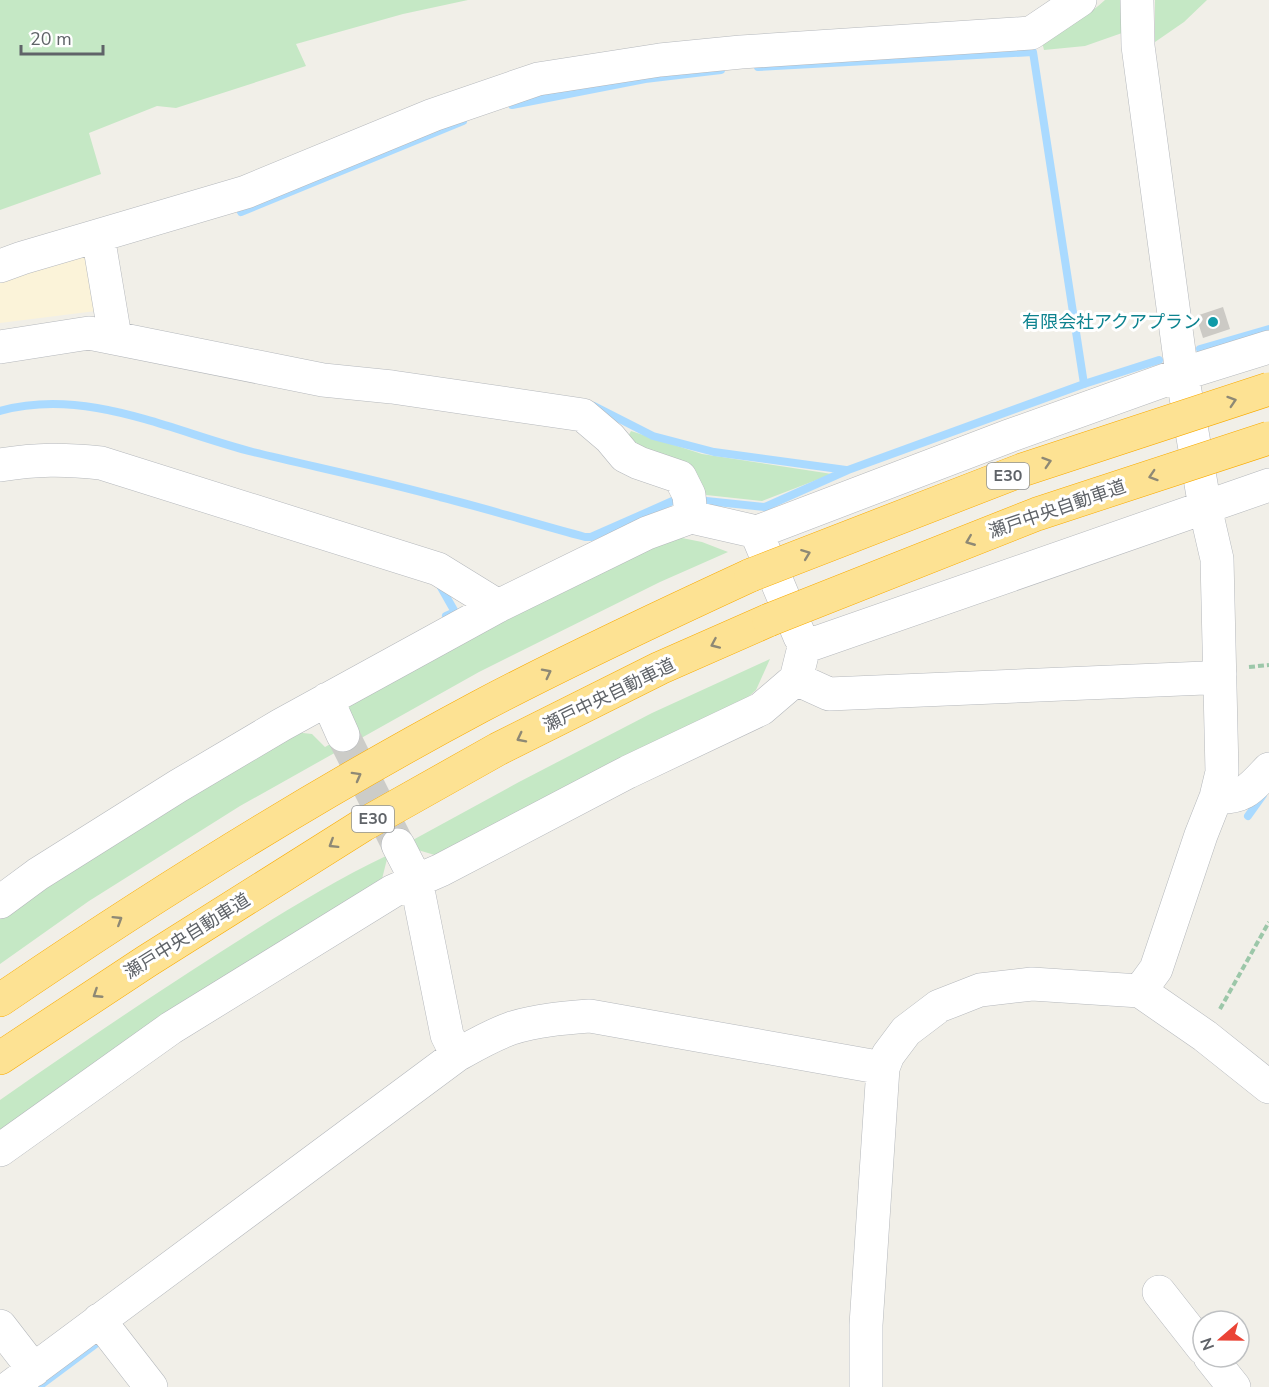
<svg xmlns="http://www.w3.org/2000/svg" width="1269" height="1387" font-family="'Nunito Sans','Noto Sans JP',sans-serif">
	<style>
		.green { fill: #c5e8c5 }
		.sand { fill: #fbf3d9 }
		.lines { fill: none; stroke-linecap: round; stroke-linejoin: round }
		.stream { stroke: #aadaff; stroke-width: 8 }
		.building { fill: #cccac5 }
		.minor-tunnel { stroke: #ccccc8; stroke-width: 33; stroke-dasharray: 33 16; stroke-linecap: butt }
		.minor-casing { stroke: #b5b8bc; stroke-width: 34 }
		.highway-casing { stroke: #f9ab00; stroke-width: 34 }
		.path { stroke: #9cc7a9; stroke-width: 4; stroke-dasharray: 6 3; stroke-linecap: butt }
		.minor { stroke: #fff; stroke-width: 33 }
		.highway { stroke: #fde293; stroke-width: 33 }
		.highway-bridge-casing { stroke: #f9ab00; stroke-width: 34; stroke-linecap: butt }
		.highway-bridge { stroke: #fde293; stroke-width: 33 }
		.oneway { stroke: #8e8975 }
		.culture-dot { fill: #0f9aa8; stroke: #fff; stroke-width: 2 }
		.labels { text-anchor: middle; dominant-baseline: central; stroke-width: 6; stroke-linejoin: round; paint-order: stroke }
		.shield { fill: #fff; stroke: #8f9295; stroke-width: 1.5 }
		.shield-label { font-size: 16px; font-weight: bold; fill: #5f6368 }
		.culture-label { font-size: 18px; fill: #0d838f; stroke: #fff; text-anchor: end }
		.street-label { font-size: 18px; fill: #5f6368; stroke: #fff }
	</style>
	<rect width="100%" height="100%" fill="#f1efe8"/>
	<!-- green -->
	<path class="green" d="M0,0H468L403,14L296,44L306,66L176,108L157,106L89,133L101,174L0,210Z
		M1105,0H1126L1122,33L1085,46L1044,50L1041,38C1066,30 1086,17 1105,0Z
		M1155,0H1207L1184,22L1155,42Z
		M631,431L702,454L832,474L762,501L706,495L625,442Z
		M677,537L702,542L728,552L660,582L479,672L240,806L89,901L0,964V914L294,732L312,734L325,747L352,732L347,720L349,704L490,625Z
		M770,659L756,690L736,708L438,856L418,850L411,841L519,782L652,713Z
		M388,855L382,879L0,1137V1100C72,1050 145,1000 219,953C274,918 329,883 388,855Z"/>
	<!-- sand -->
	<path class="sand" d="M83,254L93,264L104,310L0,323V281Z"/>
	<g class="lines">
		<!-- stream -->
		<path class="stream" d="M758,67L1033,52L1084,384
			M512,105L645,79L721,70
			M241,212L463,121
			M1200,349L1269,329
			M594,406L653,436L714,452L846,470
			M0,411C86,387 171,431 253,452C315,467 378,480 440,497C488,509 536,524 585,537H591L677,499H681
			M697,500L765,507L848,470L1084,384L1159,360
			M438,582L455,612L446,616
			M1248,816L1263,795
			M38,1387L105,1337"/>
	</g>
	<!-- building -->
	<path class="building" d="M1223,307L1230,329L1203,338L1196,316Z"/>
	<g class="lines">
		<!-- minor-tunnel -->
		<path class="minor-tunnel" d="M343,735L398,845"/>
		<defs>
			<path id="minor" d="M1137,0L1138,46L1182,374L1205,507L1217,559L1222,772L1216,797L1201,835L1156,969L1140,991
				M98,236L115,337
				M0,266L22,258L246,192L433,115L538,79L660,60L741,52L1031,33L1080,0
				M0,347L89,333L323,380L392,387L583,415L610,438L625,456L639,463L680,477L689,495L691,517
				M0,465C37,459 64,459 101,463L438,569L498,606
				M760,541L800,637
				M796,679L829,694L1205,678L1220,674
				M327,699L343,735
				M1216,797C1244,799 1251,788 1269,769
				M398,845L416,880L447,1035L457,1055
				M0,902L38,874L178,786L281,725L498,606L647,533L691,517L757,532L1009,436L1182,374L1269,347
				M0,1150L171,1028L393,891L441,870L628,772L761,709L796,679L804,647L1269,485
				M1159,1292L1203,1348
				M99,1320L151,1387
				M0,1326L34,1370
				M1210,1357L1234,1387
				M10,1387L457,1055C475,1045 492,1035 512,1028C537,1020 564,1018 590,1016L883,1068
				M866,1387V1325L883,1068L888,1055L906,1031L939,1006L980,990L1032,984L1140,991L1205,1036L1269,1087"/>
			<path id="highway" d="M0,1000C154,895 314,795 479,707C568,660 660,617 751,575
				M0,1058L147,961L363,825L498,749L660,668L769,620"/>
		</defs>
		<!-- minor casing -->
		<use href="#minor" class="minor-casing"/>
		<!-- highway casing -->
		<use href="#highway" class="highway-casing"/>
		<!-- path -->
		<path class="path" d="M1249,667L1269,665
			M1220,1009L1269,922"/>
		<!-- minor -->
		<use href="#minor" class="minor"/>
		<!-- highway -->
		<use href="#highway" class="highway"/>
		<defs>
			<path id="highway-bridge" d="M751,575L1022,470L1269,389
				M769,620L1037,514L1269,438"/>
		</defs>
		<!-- highway-bridge casing -->
		<use href="#highway-bridge" class="highway-bridge-casing"/>
		<!-- highway-bridge -->
		<use href="#highway-bridge" class="highway-bridge"/>
	</g>
	<!-- one-way arrows -->
	<defs><path id="oneway-chevron" d="M-2-3.5L2.5 0L-2 3.5" fill="none" stroke-width="1.6" stroke-linecap="round" stroke-linejoin="round" transform="scale(1.5)"/></defs>
	<g class="oneway">
		<use href="#oneway-chevron" transform="translate(1232 401) rotate(-18)"/>
		<use href="#oneway-chevron" transform="translate(1047 462) rotate(-18)"/>
		<use href="#oneway-chevron" transform="translate(1153 476) rotate(162)"/>
		<use href="#oneway-chevron" transform="translate(970 541) rotate(158)"/>
		<use href="#oneway-chevron" transform="translate(806 554) rotate(-21)"/>
		<use href="#oneway-chevron" transform="translate(715 644) rotate(156)"/>
		<use href="#oneway-chevron" transform="translate(547 673) rotate(-27)"/>
		<use href="#oneway-chevron" transform="translate(521 738) rotate(153)"/>
		<use href="#oneway-chevron" transform="translate(357 776) rotate(-29)"/>
		<use href="#oneway-chevron" transform="translate(333 844) rotate(148)"/>
		<use href="#oneway-chevron" transform="translate(118 920) rotate(-32)"/>
		<use href="#oneway-chevron" transform="translate(97 994) rotate(147)"/>
	</g>
	<!-- markers -->
	<circle class="culture-dot" cx="1213" cy="322" r="6"/>
	<g class="labels">
		<!-- shield labels -->
		<g class="shield">
			<rect x="987" y="463" width="42" height="26" rx="4.5"/>
			<rect x="352" y="806" width="42" height="26" rx="4.5"/>
		</g>
		<g class="shield-label">
			<text x="1008" y="476">E30</text>
			<text x="373" y="819">E30</text>
		</g>
		<!-- culture labels -->
		<g class="culture-label">
			<text x="1201" y="322">有限会社アクアプラン</text>
		</g>
		<!-- street labels -->
		<g class="street-label">
			<text transform="translate(1057 509) rotate(-19)">瀬戸中央自動車道</text>
			<text transform="translate(609 695) rotate(-26)">瀬戸中央自動車道</text>
			<text transform="translate(187 936) rotate(-32)">瀬戸中央自動車道</text>
		</g>
	</g>
	<!-- north arrow -->
	<g transform="translate(1221 1339) rotate(250)"><circle r="28" fill="#ffffff" stroke="#bfc1c3" stroke-width="1.5"/>
	<path d="M0-4.5L10 22L0 15L-10 22Z" fill="#ea4335"/>
	<text y="-9" font-size="16" font-weight="bold" text-anchor="middle" fill="#5f6368">N</text>
	</g>
	<!-- scale -->
	<path d="M21 45v9h82v-9" fill="none" stroke="#5f6368" stroke-width="3"/>
	<text x="30" y="45" font-size="18" fill="#5f6368" stroke="#ffffff" stroke-width="4.5" paint-order="stroke">20 m</text>
</svg>
